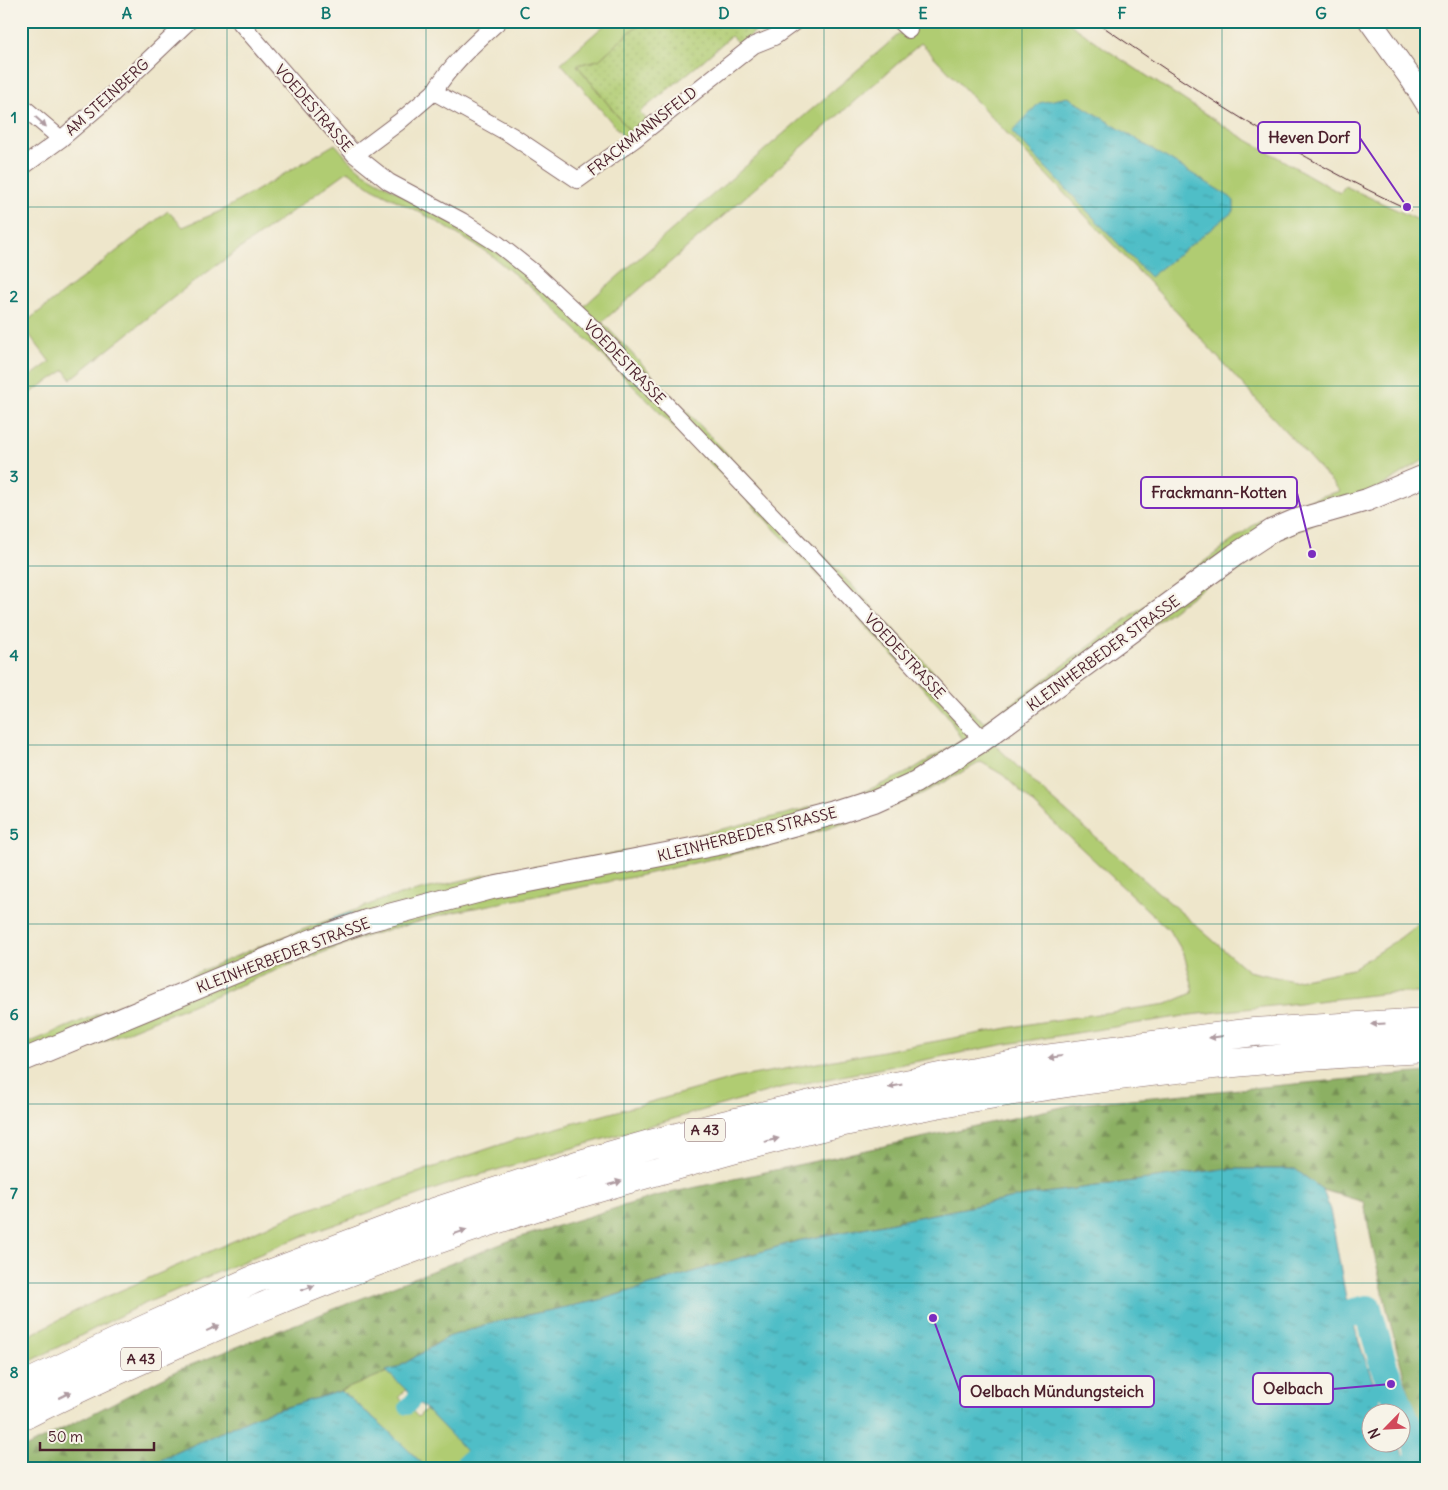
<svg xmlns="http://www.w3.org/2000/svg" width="1448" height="1490" font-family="Delius,sans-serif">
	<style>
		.grass { fill: #b0cc72; stroke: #7d764e; fill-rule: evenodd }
		.forest { fill: url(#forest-firs); stroke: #6b6848 }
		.park { fill: url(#park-dots); stroke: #7d764e }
		.water { fill: url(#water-ripples); stroke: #4d6e79 }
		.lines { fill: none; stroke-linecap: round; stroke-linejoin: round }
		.stream { stroke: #50bec7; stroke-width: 4.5 }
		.canal { stroke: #50bec7; stroke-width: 16 }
		.river { stroke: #50bec7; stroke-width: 28 }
		.street-casing { stroke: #836563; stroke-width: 18 }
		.secondary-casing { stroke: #836563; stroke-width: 24 }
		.highway-casing { stroke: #836563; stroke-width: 29 }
		.street { stroke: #fff; stroke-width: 16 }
		.secondary { stroke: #fff; stroke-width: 22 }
		.highway { stroke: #fff; stroke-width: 28 }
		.tram { stroke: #4a1f2b; stroke-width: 1 }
		.oneway { fill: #ae9aa0 }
		.grid { fill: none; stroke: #0f766e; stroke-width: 1; stroke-opacity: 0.55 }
		.labels { text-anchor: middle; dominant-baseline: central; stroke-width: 4.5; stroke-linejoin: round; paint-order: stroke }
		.shield { fill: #f7f3e8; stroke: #7e5f64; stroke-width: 1 }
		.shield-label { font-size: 14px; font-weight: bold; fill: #4a1f2b }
		.street-label { font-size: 15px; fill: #4a1f2b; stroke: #f7f3e8 }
		.leader { fill: none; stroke: #7b2cbf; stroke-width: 2 }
		.callout-dot { fill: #7b2cbf; stroke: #f7f3e8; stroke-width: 2 }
		.callout { fill: #f7f3e8; stroke: #7b2cbf; stroke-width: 2 }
		.callout-label { font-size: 16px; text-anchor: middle; font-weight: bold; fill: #4a1f2b }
		.neatline { fill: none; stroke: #0f766e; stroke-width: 2 }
		.grid-label { font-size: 16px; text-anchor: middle; font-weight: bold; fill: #0f766e }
	</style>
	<defs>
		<pattern id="forest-firs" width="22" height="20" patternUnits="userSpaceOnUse" patternTransform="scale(1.25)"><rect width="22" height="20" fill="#8cb064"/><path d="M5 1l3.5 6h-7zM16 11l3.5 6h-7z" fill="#748f53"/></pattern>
		<pattern id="park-dots" width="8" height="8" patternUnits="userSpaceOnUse" patternTransform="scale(1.25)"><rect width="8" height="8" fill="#b0cc72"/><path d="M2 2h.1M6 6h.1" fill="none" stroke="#99af63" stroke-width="1.8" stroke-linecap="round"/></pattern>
		<pattern id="water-ripples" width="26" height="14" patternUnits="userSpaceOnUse" patternTransform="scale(1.25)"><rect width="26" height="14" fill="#50bec7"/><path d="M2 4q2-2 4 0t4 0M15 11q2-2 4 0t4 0" fill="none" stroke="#449aa2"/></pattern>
	</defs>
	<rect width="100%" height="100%" fill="#f7f3e8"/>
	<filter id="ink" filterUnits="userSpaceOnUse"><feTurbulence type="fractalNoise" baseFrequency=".02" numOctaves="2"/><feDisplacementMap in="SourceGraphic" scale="10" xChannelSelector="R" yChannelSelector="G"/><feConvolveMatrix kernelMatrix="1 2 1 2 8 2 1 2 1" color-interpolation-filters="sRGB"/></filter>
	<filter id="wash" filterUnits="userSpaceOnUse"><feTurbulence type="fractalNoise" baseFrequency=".0096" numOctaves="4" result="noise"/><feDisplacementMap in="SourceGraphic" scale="20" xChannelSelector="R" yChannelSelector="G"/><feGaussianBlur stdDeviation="1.12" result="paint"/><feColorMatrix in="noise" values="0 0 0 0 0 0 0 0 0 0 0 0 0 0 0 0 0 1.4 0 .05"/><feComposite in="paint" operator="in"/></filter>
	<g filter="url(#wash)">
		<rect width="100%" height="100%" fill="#eee6cb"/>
		<!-- grass -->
		<path class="grass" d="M609,21H642L599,60L577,65L631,133L625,138L561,63Z
			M922,21H1066L1110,52L1235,133L1340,193L1345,186L1427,224V458L1380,487L1320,521L1260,546L993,743L1045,793L1248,971L1293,981L1352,969L1400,938L1427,917V993H1390L1190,1015L1001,1045L780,1088L455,1182L300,1237L137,1307L21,1366V1340L83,1307L295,1214L514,1140L736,1078L1035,1023L1167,1004L1192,993L1193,988L1184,954L1171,932L1003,775L981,762L923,793L889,808L855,820L782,843L633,877L454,912L370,935L287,966L21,1075V1046L270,942L387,898L481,876L624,852L777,816L843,799L875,787L906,773L962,740L947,715L915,679L753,506L584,337L539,294L488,253L431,218L372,188L348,171L188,286L71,379L65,370L21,399V383L50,362L22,325L168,211L183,227L223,210L335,144L349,160L364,173L462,228L522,270L574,316L594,297L898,35ZM921,43L1160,294L1340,491L1309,500L1286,508L1259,521L1002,711L984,722L970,710L602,322Z
			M386,1371L407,1389L399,1397L418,1417L426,1409L467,1450L458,1458L468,1469H428L382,1425L341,1391Z"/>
		<!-- forest -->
		<path class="forest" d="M1427,1072V1435C1409,1401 1400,1362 1391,1326C1381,1284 1371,1243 1364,1202L1323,1190L1295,1169H1223L1030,1195L797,1241L600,1300L494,1322L448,1337L397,1368L341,1391L256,1416L141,1469H21V1450L178,1370L511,1240L656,1196L1076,1104Z"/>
		<!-- park -->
		<path class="park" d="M642,21H756L761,26L740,45L731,36L698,65L640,112L648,121L631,133L577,65L599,60Z"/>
		<!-- water -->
		<path class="water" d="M1068,97L1230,197L1234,201V211L1150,277L1012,132L1039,103Z
			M1223,1169H1295L1323,1190L1330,1210L1346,1298L1361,1348L1376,1390L1385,1412H1370V1442L1398,1443L1411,1469H482C452,1435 420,1402 386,1371L397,1368L448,1337L494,1322L600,1300L797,1241L1030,1195Z
			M341,1391L382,1425L428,1469H141L256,1416Z"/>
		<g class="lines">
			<!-- stream -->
			<path class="stream" d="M332,921L351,915"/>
			<!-- canal -->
			<path class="canal" d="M1376,1390L1391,1384
				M407,1407L415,1398
				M1407,1462L1422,1455"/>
			<!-- river -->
			<path class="river" d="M1351,1313L1368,1309L1384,1367L1406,1421L1427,1466
				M467,1468L475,1461"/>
		</g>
	</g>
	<g filter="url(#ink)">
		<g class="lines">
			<defs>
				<path id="street" d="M239,21L355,155L389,182L462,221L498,244L532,271L593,328L812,557L983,740
					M499,21C474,44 452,63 434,92L511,135L578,180L635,139L754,45L774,37L796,21
					M899,21L909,30
					M21,105L61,139
					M355,155L399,122L434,92
					M21,168L61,139L102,104L189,21"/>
				<path id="secondary" d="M1370,21L1412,80L1427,104
					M21,1061L315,939L366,921L492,888L733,841L837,813L874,801L916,782L983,740L1235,555L1273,530L1294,521L1367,500L1427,475"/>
				<path id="highway" d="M21,1387L114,1343L253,1280L431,1213L577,1165L650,1144L723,1125L845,1096L951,1075L1045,1059L1254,1032L1427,1022
					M21,1417C73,1390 127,1366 181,1342C255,1309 330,1278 406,1251C491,1220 578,1193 665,1169C728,1151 794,1132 858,1119C1045,1081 1236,1058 1427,1049"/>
			</defs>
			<!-- street casing -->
			<use href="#street" class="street-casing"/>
			<!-- secondary casing -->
			<use href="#secondary" class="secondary-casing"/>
			<!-- highway casing -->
			<use href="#highway" class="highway-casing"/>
			<!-- street -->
			<use href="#street" class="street"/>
			<!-- secondary -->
			<use href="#secondary" class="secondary"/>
			<!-- highway -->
			<use href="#highway" class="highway"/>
			<!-- tram -->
			<path class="tram" d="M1095,21C1196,91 1298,159 1410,210"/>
		</g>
		<!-- one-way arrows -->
		<defs><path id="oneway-solid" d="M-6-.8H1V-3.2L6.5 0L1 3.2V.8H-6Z" transform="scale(1.25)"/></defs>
		<g class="oneway">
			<use href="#oneway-solid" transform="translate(41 122) rotate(42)"/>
			<use href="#oneway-solid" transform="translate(1378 1024) rotate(176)"/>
			<use href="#oneway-solid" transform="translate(1216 1037) rotate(173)"/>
			<use href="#oneway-solid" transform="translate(1055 1057) rotate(172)"/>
			<use href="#oneway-solid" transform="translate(895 1086) rotate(168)"/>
			<use href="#oneway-solid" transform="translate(772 1140) rotate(-14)"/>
			<use href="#oneway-solid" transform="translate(615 1183) rotate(-16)"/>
			<use href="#oneway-solid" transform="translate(460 1232) rotate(-19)"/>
			<use href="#oneway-solid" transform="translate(308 1288) rotate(-21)"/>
			<use href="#oneway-solid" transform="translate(213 1328) rotate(-24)"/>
			<use href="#oneway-solid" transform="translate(65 1395) rotate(-26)"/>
		</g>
	</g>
	<!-- grid -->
	<path class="grid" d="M227,21V1469M426,21V1469M624,21V1469M824,21V1469M1022,21V1469M1222,21V1469M21,207H1427M21,386H1427M21,566H1427M21,745H1427M21,924H1427M21,1104H1427M21,1283H1427"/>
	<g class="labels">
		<!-- shield labels -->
		<g class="shield">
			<rect x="685" y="1118.5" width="40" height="23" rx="4"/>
			<rect x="121" y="1347.5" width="40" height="23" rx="4"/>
		</g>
		<g class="shield-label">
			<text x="705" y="1130">A 43</text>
			<text x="141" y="1359">A 43</text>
		</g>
		<!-- street labels -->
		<g class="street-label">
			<text transform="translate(107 97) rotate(-42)">AM STEINBERG</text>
			<text transform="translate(314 108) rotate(49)">VOEDESTRASSE</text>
			<text transform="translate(642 131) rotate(-38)">FRACKMANNSFELD</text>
			<text transform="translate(625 362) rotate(46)">VOEDESTRASSE</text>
			<text transform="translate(1103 653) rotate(-36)">KLEINHERBEDER STRASSE</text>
			<text transform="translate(905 656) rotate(47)">VOEDESTRASSE</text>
			<text transform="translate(747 834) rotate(-14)">KLEINHERBEDER STRASSE</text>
			<text transform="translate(283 955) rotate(-21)">KLEINHERBEDER STRASSE</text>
		</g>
	</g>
	<!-- callouts -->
	<path class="leader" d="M1407 207L1360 138M1312 554L1297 493M1391 1384L1333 1389M933 1318L960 1392"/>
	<g class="callout-dot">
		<circle cx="1407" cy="207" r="5"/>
		<circle cx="1312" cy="554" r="5"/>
		<circle cx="1391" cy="1384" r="5"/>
		<circle cx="933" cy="1318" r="5"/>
	</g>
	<g class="callout">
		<rect x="1258" y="122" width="102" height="31" rx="5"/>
		<rect x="1141" y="477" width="156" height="31" rx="5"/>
		<rect x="1253" y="1373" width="80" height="31" rx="5"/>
		<rect x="960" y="1376" width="194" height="31" rx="5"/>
	</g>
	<g class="callout-label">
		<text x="1309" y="143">Heven Dorf</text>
		<text x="1219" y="498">Frackmann-Kotten</text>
		<text x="1293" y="1394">Oelbach</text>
		<text x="1057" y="1397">Oelbach Mündungsteich</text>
	</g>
	<!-- margin -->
	<rect width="1448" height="1490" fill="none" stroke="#f7f3e8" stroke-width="55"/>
	<!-- north arrow -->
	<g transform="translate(1386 1428) rotate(246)"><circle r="24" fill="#f7f3e8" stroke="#b29e9c"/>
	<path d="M0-4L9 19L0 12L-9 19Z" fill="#d1495b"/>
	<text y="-8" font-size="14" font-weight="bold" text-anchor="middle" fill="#4a1f2b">N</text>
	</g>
	<!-- scale -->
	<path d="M40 1442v8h114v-8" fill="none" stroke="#4a1f2b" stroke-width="2.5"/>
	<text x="48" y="1442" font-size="15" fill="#4a1f2b" stroke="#f7f3e8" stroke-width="4" paint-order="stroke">50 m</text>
	<rect x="28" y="28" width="1392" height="1434" class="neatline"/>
	<g class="grid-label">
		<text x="127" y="19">A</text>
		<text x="326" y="19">B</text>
		<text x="525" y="19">C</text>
		<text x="724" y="19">D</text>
		<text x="923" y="19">E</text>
		<text x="1122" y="19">F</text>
		<text x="1321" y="19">G</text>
		<text x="14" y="123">1</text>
		<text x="14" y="302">2</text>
		<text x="14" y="482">3</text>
		<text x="14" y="661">4</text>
		<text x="14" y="840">5</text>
		<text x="14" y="1020">6</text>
		<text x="14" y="1199">7</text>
		<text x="14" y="1378">8</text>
	</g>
</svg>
